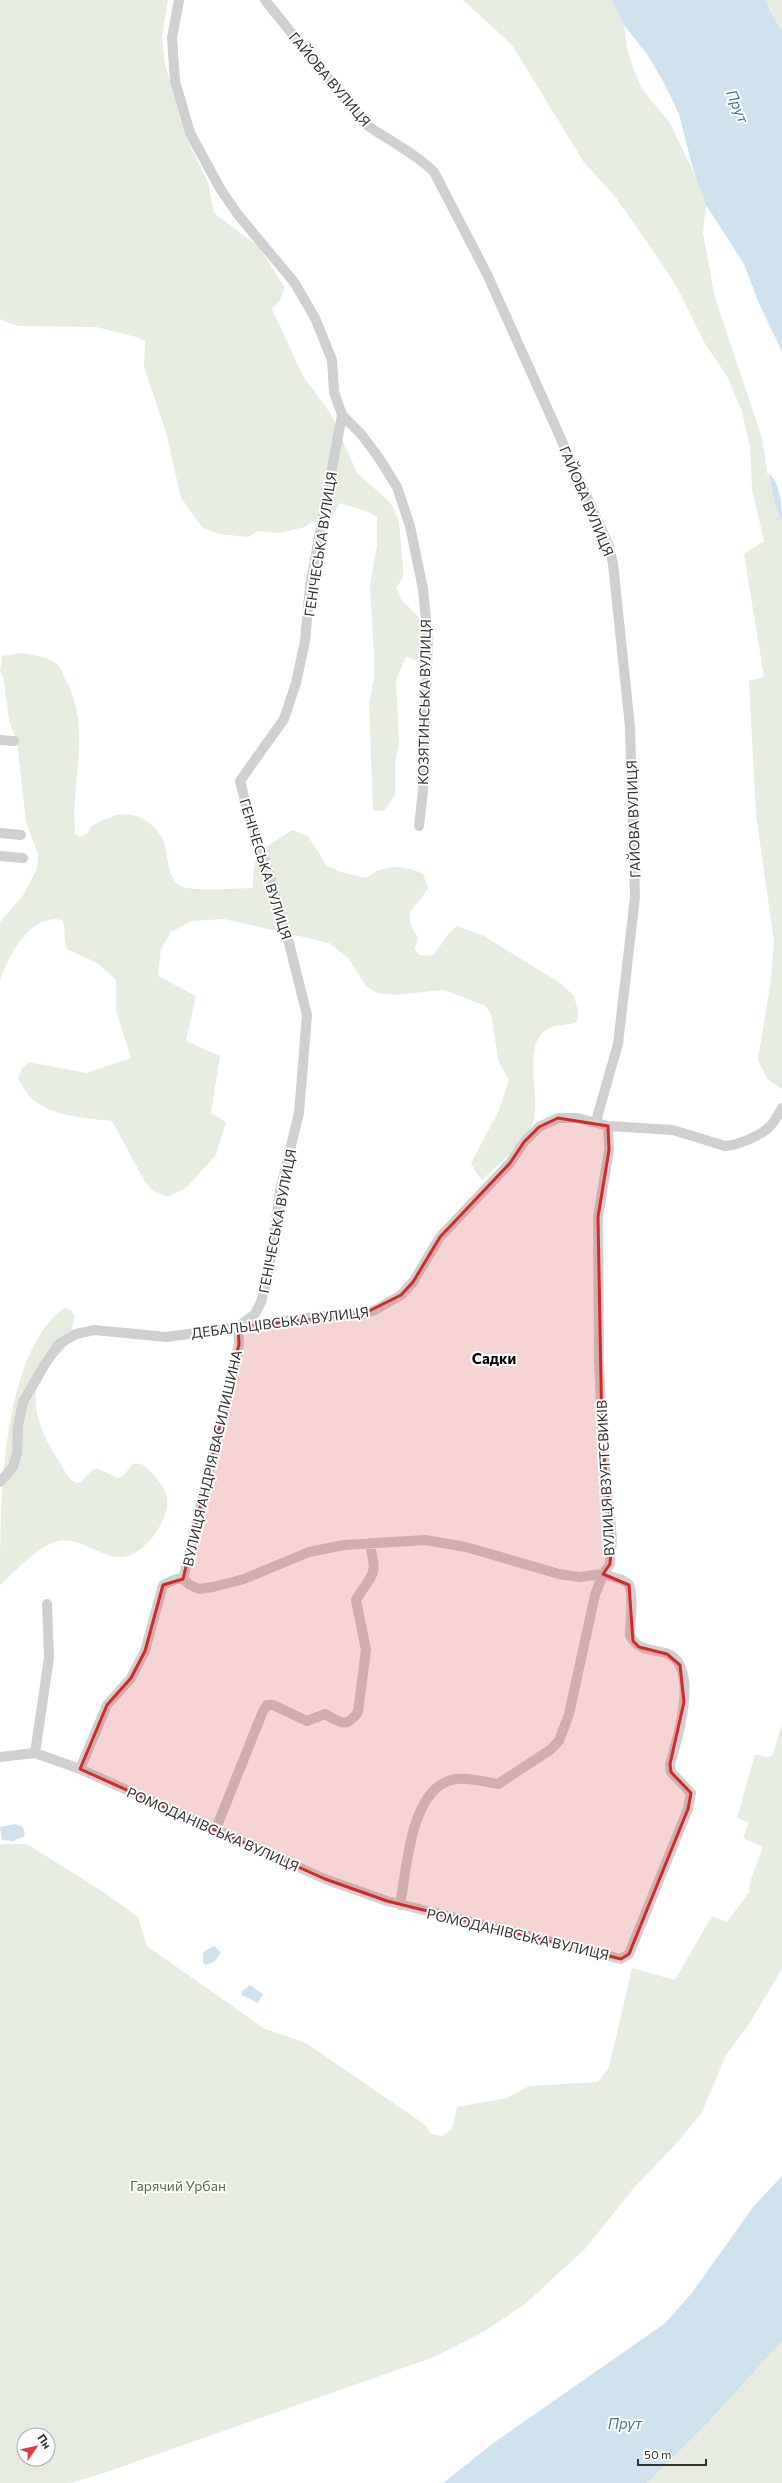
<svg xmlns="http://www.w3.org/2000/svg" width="782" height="2483" font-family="Commissioner,sans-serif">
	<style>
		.green { fill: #e6ecdf; fill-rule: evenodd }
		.water { fill: #cfe2ee }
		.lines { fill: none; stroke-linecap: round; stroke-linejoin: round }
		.street { stroke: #d0d0d0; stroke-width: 10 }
		.marked { fill: #d62828; fill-opacity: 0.2; stroke: #d62828; stroke-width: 3; stroke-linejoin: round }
		.labels { text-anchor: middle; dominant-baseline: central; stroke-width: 4; stroke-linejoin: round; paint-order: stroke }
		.street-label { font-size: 14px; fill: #333; stroke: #fff }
		.park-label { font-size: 14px; fill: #56703f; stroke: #fff }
		.water-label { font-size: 15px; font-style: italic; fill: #3f7597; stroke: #fff }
		.neighbourhood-label { font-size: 15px; font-weight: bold; fill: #000; stroke: #fff }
	</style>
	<rect width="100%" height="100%" fill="#fff"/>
	<!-- green -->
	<path class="green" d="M0,0H168L162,37L165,64L184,132L208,183L214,213L259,247L285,288L280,300L272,309L303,376L331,414L357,473L390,502L399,521L403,567V578L396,588L402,600L420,619L425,637V654L416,660L406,657L396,681L399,743L395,764V795L384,811L373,810L369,703L374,679V653L370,585L377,546V517L368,512L340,503L330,520L312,522L305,527L279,533L258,531L248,537L219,534L203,528L181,498L166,432L144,367L145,341L136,337L96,327L17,326L0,319Z
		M463,0H612L624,25L628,53L636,75L643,90L670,123L699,184L706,205L703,233L715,298L762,438L768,477L782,522V1089L767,1079L758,1060L771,979L774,942L756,815L749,681L764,677L744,554L764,541L752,489L750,448L742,412L728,378L704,342L678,289L662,264L617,199L583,161L512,45Z
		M765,0H782V33L780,29Z
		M21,653C32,655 47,656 56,663C60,666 63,674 65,678C93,730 70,780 75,834L80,837L88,833L91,826C99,823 108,817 117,815C136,811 157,824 164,842C168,855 167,876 179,885C191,893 238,888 253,888C253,848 262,851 292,830L308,836L327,866L341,872L366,878C384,864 403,864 423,874L428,888C414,913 400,908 418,938L415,949L419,955L432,956C442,946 445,934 457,926L484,936L560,983L574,996L578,1010L577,1022C568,1026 556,1024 547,1029C520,1047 543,1099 532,1125C525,1141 495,1168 482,1180L476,1173L471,1163L499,1110L509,1080L499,1063L491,1015L486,1006L444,990L393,995L377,993L366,986L348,958L329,943L224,919L192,921L171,932L161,949L158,976L196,996L186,1041L220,1056L211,1113L226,1122L216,1155L186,1188L168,1197L153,1191L145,1182L112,1121C86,1118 54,1117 32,1099C26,1094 22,1085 18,1078L22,1068L29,1062L86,1073L131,1058L116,1010V980L99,964L67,949C62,937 67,929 62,920C30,913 8,956 0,981V922L24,894L37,869L38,855L26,822L17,742L9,721L4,680L0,671L2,656Z
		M64,1308L71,1310L75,1317C72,1325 71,1335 68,1343C63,1354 52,1358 45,1368C25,1398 41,1434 59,1461C63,1467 73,1491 83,1480C87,1476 90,1471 96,1468L118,1478L123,1476L133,1464H142C151,1472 165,1485 167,1498C170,1519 146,1554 123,1557C101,1559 78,1534 55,1542C35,1549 16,1571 0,1585C0,1507 0,1356 64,1308Z
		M782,1725V1969L749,2024L726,2055L701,2114L675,2145L633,2189L585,2249L525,2304L485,2331L434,2357L101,2474L70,2483H0V1844H27L102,1891L138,1917L147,1946L265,2029L306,2043L424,2124L431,2134L442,2136L452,2129L457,2107L507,2098L529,2086L598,2082L609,2067L632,1968L675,1980L712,1916L727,1922L750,1891L749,1885L763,1847L743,1838L749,1823L737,1818L755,1754L766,1757L772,1756ZM24,2435H48V2459H24Z
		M782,2341V2483H646L704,2427Z"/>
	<!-- water -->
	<path class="water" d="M612,0H765L782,33V352L758,301L744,264L706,205L693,169L679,114L665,85L647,54L624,25Z
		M768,473C781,482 782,507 782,522L775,504Z
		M15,1824L23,1827L25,1836L13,1841L2,1840L0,1827Z
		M214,1946L221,1952L215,1961L206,1965L203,1963V1952Z
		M250,1985L263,1994L258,2003L242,1995V1991Z
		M782,2176V2341L704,2427L650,2480L646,2483H443L492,2444L664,2324L691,2294L754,2206Z"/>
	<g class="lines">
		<!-- street -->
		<path class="street" d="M179,0L172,38L175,81L190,133L221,190L239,216L294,282L315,318L332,360L334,392L342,415L361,434L379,458L397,487L410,526L423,589L428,639L423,791L419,826
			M265,0L364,123C387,140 414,152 434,172L487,274L609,546L613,564L630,727L635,897L618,1044L596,1121
			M0,740L14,741
			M0,833L21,835
			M0,856L23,858
			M608,1126L673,1130L725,1146C739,1145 763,1135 772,1124C776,1119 779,1113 782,1108
			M0,1482L13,1467L17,1453L18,1426L23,1402L45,1364L59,1344L76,1334L94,1330L166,1337L322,1316L363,1314L375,1310L401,1295L413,1282L440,1237L510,1163L524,1142L539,1127L558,1118H578L608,1126L609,1150L598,1217L599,1359L602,1435L612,1539L610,1564L603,1574L595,1595L569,1714L559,1741L550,1750L498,1784C485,1782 469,1777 455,1779C410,1787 407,1868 400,1905
			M183,1579L190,1585L199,1589L213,1587L244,1579L309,1552L344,1545L425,1540L466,1547L559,1574L579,1577L603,1574
			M35,1753L49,1658L47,1604
			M0,1757L35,1753L80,1769L325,1879L387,1901L621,1959L629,1954L688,1809L691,1793L671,1772L670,1764C677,1740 701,1665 666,1653C652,1649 637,1651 630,1635C630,1625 634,1593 629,1585C624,1578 610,1577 603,1574
			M80,1769L107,1705L131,1678L145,1651L163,1585L176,1579H183L239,1344L238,1327L255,1314L261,1302L268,1275L280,1191L299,1113L307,1015L289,943L265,860L248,813L240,781L284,719L296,683L305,641L310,586L342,415
			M215,1831L263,1711L267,1705H273L307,1721L325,1714C340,1722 346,1729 358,1712L366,1650L356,1600C372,1573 379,1577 369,1543"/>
	</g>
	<!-- marked area -->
	<path class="marked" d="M558,1118L608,1126L609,1150L598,1217L602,1435L612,1539L610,1564L603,1574L629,1585L633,1641L639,1647L667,1654L680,1665L684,1702L670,1764L671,1772L691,1793L688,1809L629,1954L621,1959L387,1901L325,1879L80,1769L107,1705L131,1678L145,1651L163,1585L183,1579L239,1344L238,1327L363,1314L401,1295L413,1282L440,1237L510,1163L524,1142L539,1127Z"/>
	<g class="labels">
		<!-- street labels -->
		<g class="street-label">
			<text transform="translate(330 79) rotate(50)">ГАЙОВА ВУЛИЦЯ</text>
			<text transform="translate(587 501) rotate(67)">ГАЙОВА ВУЛИЦЯ</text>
			<text transform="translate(320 544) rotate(-81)">ГЕНІЧЕСЬКА ВУЛИЦЯ</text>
			<text transform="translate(424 702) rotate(-89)">КОЗЯТИНСЬКА ВУЛИЦЯ</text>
			<text transform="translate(633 819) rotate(-92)">ГАЙОВА ВУЛИЦЯ</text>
			<text transform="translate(266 869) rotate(73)">ГЕНІЧЕСЬКА ВУЛИЦЯ</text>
			<text transform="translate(277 1221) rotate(-79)">ГЕНІЧЕСЬКА ВУЛИЦЯ</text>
			<text transform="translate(280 1322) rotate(-7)">ДЕБАЛЬЦІВСЬКА ВУЛИЦЯ</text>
			<text transform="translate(212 1458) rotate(-77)">ВУЛИЦЯ АНДРІЯ ВАСИЛИШИНА</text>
			<text transform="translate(605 1478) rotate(-93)">ВУЛИЦЯ ВЗУТТЄВИКІВ</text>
			<text transform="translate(213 1829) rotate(24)">РОМОДАНІВСЬКА ВУЛИЦЯ</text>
			<text transform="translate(518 1934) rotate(13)">РОМОДАНІВСЬКА ВУЛИЦЯ</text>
		</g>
		<!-- park labels -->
		<g class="park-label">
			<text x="178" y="2185">Гарячий Урбан</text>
		</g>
		<!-- water labels -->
		<g class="water-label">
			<text transform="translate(738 106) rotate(67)">Прут</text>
			<text x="625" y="2423">Прут</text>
		</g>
		<!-- neighbourhood labels -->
		<g class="neighbourhood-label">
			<text x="494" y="1358">Садки</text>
		</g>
	</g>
	<!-- north arrow -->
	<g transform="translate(36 2447) rotate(56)"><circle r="19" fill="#ffffff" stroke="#adadad"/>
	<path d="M0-3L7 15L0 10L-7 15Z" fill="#e63946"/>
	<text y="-6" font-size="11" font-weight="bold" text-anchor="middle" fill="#333333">Пн</text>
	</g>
	<!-- scale -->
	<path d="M638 2459v6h68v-6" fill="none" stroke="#333333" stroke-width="2"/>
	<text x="644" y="2459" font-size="12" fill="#333333" stroke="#ffffff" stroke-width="3" paint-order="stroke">50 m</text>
</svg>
